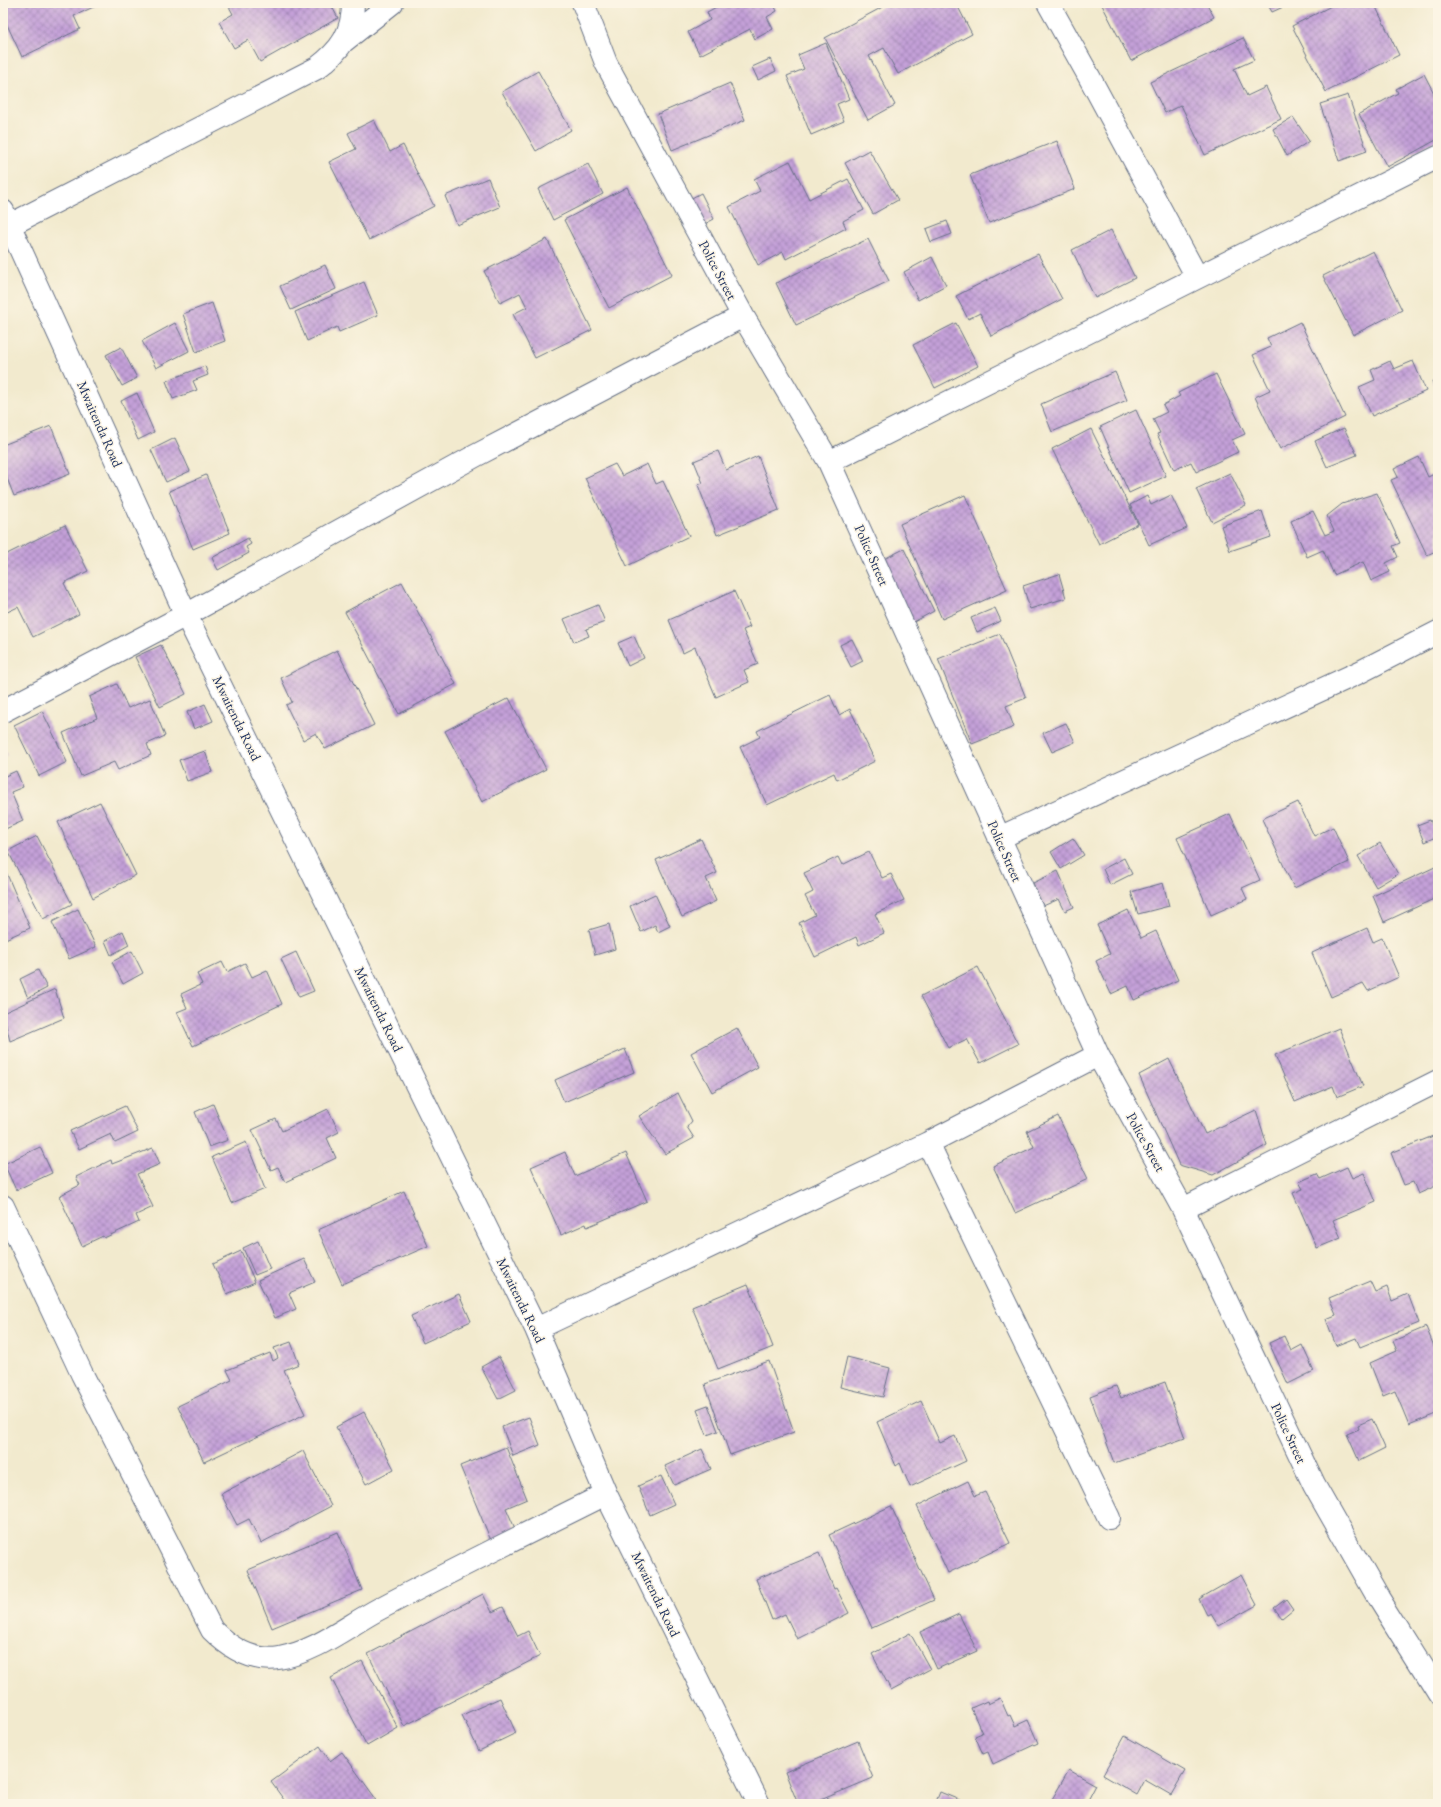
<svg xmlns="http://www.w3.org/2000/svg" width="1441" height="1807" font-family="'EB Garamond',serif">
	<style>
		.building { fill: url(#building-cross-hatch) }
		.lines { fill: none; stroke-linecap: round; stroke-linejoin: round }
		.minor-casing { stroke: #667085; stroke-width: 24 }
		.minor { stroke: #fff; stroke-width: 22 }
		.labels { text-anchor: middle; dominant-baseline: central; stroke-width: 3; stroke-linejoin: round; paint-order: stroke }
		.street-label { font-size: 14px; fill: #1b2f5e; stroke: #fcf5e5 }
	</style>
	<defs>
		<pattern id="building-cross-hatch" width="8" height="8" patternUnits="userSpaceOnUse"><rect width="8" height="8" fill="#c4a0d8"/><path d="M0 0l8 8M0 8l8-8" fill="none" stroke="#9e83b2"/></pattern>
	</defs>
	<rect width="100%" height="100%" fill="#fcf5e5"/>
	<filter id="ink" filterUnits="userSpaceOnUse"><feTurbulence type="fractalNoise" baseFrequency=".025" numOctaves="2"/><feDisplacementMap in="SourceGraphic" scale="8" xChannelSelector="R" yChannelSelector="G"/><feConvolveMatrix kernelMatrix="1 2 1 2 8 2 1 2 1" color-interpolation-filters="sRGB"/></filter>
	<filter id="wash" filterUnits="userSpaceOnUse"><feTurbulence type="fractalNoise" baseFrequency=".012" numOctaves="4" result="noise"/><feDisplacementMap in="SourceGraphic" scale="16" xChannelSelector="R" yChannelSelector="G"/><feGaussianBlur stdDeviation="0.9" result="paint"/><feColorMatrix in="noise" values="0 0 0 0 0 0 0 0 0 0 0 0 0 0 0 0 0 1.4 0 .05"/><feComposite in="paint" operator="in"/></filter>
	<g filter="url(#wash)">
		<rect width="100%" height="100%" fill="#f2eace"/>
		<g id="blocks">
			<!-- building -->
			<path class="building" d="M3,3H102L74,16L80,29L22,57L3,16Z
				M227,3H330L338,18L260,62L248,40L234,48L219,22L233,14Z
				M724,3H773L777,11L767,17L773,29L755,39L750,29L700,55L688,32L710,20L707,12Z
				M890,3H956L972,34L898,74L884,48L869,56L895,105L868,120L825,38Z
				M1101,3H1210L1207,4L1214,17L1131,61Z
				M1267,3H1292L1272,12Z
				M1337,3H1374L1399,55L1326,92L1292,26Z
				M1243,38L1254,60L1234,69L1247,96L1266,87L1281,119L1205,155L1181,105L1165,113L1150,82Z
				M826,43L849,99L837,104L844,121L811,135L787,76L804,69L798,55Z
				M770,59L776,71L758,80L752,67Z
				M538,71L571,130L536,151L502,92Z
				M1424,74L1438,101V139L1387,167L1359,114L1398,93L1396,89Z
				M730,83L745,120L672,150L658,114Z
				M1348,95L1367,151L1339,161L1320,104Z
				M1293,117L1309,141L1287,156L1273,129Z
				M374,120L390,152L403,145L434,206L369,240L329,162L356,149L348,133Z
				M1057,141L1075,189L989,223L970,175Z
				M869,150L898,200L873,214L845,163Z
				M790,161L809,199L848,179L864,210L843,221L846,228L786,259L783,252L758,265L729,207L760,191L754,179Z
				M588,164L603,194L553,220L538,189Z
				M488,178L500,207L457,225L445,196Z
				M627,187L672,275L609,308L564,220Z
				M701,193L714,219L701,226L688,200Z
				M947,221L952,234L931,242L926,229Z
				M1111,230L1135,278L1095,298L1072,250Z
				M547,239L592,330L535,358L513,314L527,307L520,293L500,303L484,271Z
				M868,239L889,281L796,325L776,283Z
				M1373,251L1402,310L1353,335L1323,276Z
				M1038,254L1062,299L991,336L980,313L968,319L956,296Z
				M932,257L946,285L918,300L904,272Z
				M325,265L336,289L291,310L280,286Z
				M364,282L378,315L339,332L337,327L307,341L295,312Z
				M212,303L225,341L196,352L183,314Z
				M1300,322L1345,417L1280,449L1255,397L1270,390L1253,355L1271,347L1267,338Z
				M175,323L189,351L156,368L142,341Z
				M956,323L978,366L935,388L913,345Z
				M121,347L137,378L122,386L106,355Z
				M1390,361L1394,369L1413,361L1426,391L1372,416L1359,387L1375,380L1371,370Z
				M205,366L208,375L193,381L197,390L173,399L166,381Z
				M1115,372L1127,400L1052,432L1041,404Z
				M1216,374L1245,434L1232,440L1238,452L1196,472L1191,462L1174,470L1157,434L1160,433L1153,419L1167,412L1163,405L1180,396L1178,393Z
				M1438,379V393L1432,381Z
				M137,393L154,432L138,440L121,401Z
				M1136,410L1166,476L1129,493L1100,427Z
				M51,426L70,474L14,496L3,468V445Z
				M1344,428L1357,455L1327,467L1315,441Z
				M1091,429L1138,524L1099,544L1052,449Z
				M175,438L190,471L166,482L151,450Z
				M718,451L726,470L758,456L779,510L717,535L698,485L703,483L694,461Z
				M1419,457L1428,477L1438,472V550L1427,555L1391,480L1398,477L1394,469Z
				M615,464L622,476L647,464L656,484L663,481L689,536L627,566L585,478Z
				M1230,473L1246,505L1212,522L1196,489Z
				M206,475L230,533L193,549L169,491Z
				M1377,493L1400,543L1393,546L1398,557L1386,563L1390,572L1371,581L1363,562L1334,575L1323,550L1307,557L1291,521L1313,511L1325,535L1334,531L1327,516L1342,504Z
				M965,495L1007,590L942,619L900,524Z
				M1171,495L1187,528L1149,545L1130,505L1147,496L1151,505Z
				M1262,511L1271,537L1230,551L1221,526Z
				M65,525L88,571L64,583L79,614L33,637L18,607L3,614V556Z
				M248,538L251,544L246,547L249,553L218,570L212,558Z
				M904,549L934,611L910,624L880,561Z
				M1059,574L1066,598L1030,609L1023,586Z
				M402,582L456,684L399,714L345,612Z
				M734,591L750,627L743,630L758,664L744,670L749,682L716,697L695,647L683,653L669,620Z
				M598,605L605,622L586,629L589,636L574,642L564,619Z
				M995,608L1001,621L977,632L971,618Z
				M1000,634L1026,698L1006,706L1014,727L972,744L938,659Z
				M634,636L644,658L628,666L618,643Z
				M852,639L863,661L851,667L840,645Z
				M161,645L186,694L160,707L135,657Z
				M337,650L374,725L325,749L316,733L303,740L286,705L292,702L281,678Z
				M117,684L128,708L150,699L165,736L147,744L151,755L118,770L114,762L81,776L63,733L97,718L89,697Z
				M830,695L839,715L850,709L875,761L837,780L834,773L767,805L740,747L760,737L757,731Z
				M509,698L546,769L482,802L445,731Z
				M205,704L213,721L194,729L187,712Z
				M42,711L67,762L39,776L14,725Z
				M1066,723L1075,742L1052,752L1043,733Z
				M3,746L7,755L3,756Z
				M205,751L212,772L187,781L179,760Z
				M16,771L23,787L11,792L23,821L3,830V777Z
				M100,802L136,875L93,898L58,822Z
				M1298,802L1314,836L1333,827L1349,862L1294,888L1262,819Z
				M1230,814L1260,880L1242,888L1247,899L1211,915L1177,838Z
				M1430,820L1438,836L1424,842L1417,825Z
				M37,836L72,904L43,919L8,851Z
				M1073,838L1084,855L1061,869L1051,852Z
				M701,839L717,873L706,878L716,901L682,917L656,860Z
				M1380,843L1398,874L1376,887L1358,856Z
				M869,852L882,878L891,874L904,900L875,914L884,933L859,945L856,937L815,957L799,923L815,915L805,896L813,892L804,873L838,857L842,865Z
				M1124,858L1132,874L1110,885L1103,869Z
				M3,865L30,928L3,940Z
				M1435,867L1438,875V897L1384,922L1373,896Z
				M1058,871L1074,907L1065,911L1059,899L1043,906L1033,883Z
				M1163,883L1169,906L1138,914L1131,892Z
				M655,894L670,926L658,932L655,925L641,932L630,906Z
				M78,909L96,947L69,959L52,922Z
				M1128,910L1141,938L1156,931L1178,980L1134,1000L1128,986L1111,994L1096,961L1110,954L1097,925Z
				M609,924L615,949L595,955L589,930Z
				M1367,928L1373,942L1382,938L1399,977L1368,991L1363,983L1331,997L1312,953Z
				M123,931L129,945L111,955L105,941Z
				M132,951L143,973L123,984L112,962Z
				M296,952L314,991L299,997L281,959Z
				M222,962L227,972L245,963L252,977L267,970L282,1004L193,1046L177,1012L187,1008L181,994L202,984L197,974Z
				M978,967L1018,1044L980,1063L967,1039L948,1048L921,996Z
				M38,970L47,988L28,998L20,979Z
				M55,989L64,1018L10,1041L3,1013Z
				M737,1028L758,1067L712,1092L691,1053Z
				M1339,1028L1363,1086L1337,1097L1333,1086L1295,1102L1275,1055Z
				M625,1049L634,1072L564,1102L555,1080Z
				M1169,1059L1205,1134L1256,1110L1267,1145L1213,1175L1179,1165L1139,1075Z
				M678,1093L692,1121L687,1127L694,1138L665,1154L639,1116Z
				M213,1104L228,1140L209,1147L195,1112Z
				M125,1106L138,1132L115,1143L111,1134L79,1149L70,1131Z
				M328,1109L339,1132L327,1138L336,1158L285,1182L278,1167L271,1170L252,1130L276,1119L282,1131Z
				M1058,1116L1088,1179L1015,1213L993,1166L1034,1147L1027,1131Z
				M1438,1134V1185L1418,1194L1413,1182L1404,1185L1391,1153Z
				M246,1142L265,1189L232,1203L212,1157Z
				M40,1147L52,1173L16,1190L4,1164Z
				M153,1148L160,1164L137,1174L153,1207L136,1215L139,1222L104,1238L103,1236L82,1246L59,1196L80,1185L76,1177L111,1160L112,1164Z
				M565,1152L575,1176L626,1153L647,1201L587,1227L586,1224L561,1235L531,1167Z
				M1347,1167L1352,1178L1364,1173L1376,1202L1333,1220L1341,1238L1317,1248L1293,1193L1303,1189L1299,1182L1317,1174L1320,1179Z
				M404,1191L428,1246L342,1284L318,1230Z
				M258,1241L270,1269L255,1275L243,1248Z
				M241,1251L255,1282L227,1294L213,1264Z
				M304,1259L315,1282L289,1293L296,1309L275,1318L258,1280Z
				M1370,1281L1375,1292L1387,1287L1392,1301L1408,1294L1419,1323L1360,1347L1356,1338L1336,1346L1326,1319L1336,1315L1329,1298Z
				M748,1284L773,1347L718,1369L692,1307Z
				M459,1294L471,1321L423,1343L411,1316Z
				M1426,1327L1438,1356V1413L1409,1425L1395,1391L1383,1396L1370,1363L1397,1351L1393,1341Z
				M1284,1336L1291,1351L1302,1345L1314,1371L1288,1384L1269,1343Z
				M291,1342L299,1364L284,1370L305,1414L204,1462L178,1406L232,1380L227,1370L270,1353L273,1361L278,1358L274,1348Z
				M499,1357L516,1390L498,1399L481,1367Z
				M847,1357L890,1368L883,1397L840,1387Z
				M769,1361L794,1432L730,1455L705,1384Z
				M1165,1382L1185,1438L1114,1463L1090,1396L1116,1386L1121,1398Z
				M921,1401L940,1443L955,1436L966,1461L910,1487L900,1463L896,1466L877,1422Z
				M708,1405L718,1431L707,1435L697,1409Z
				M364,1412L394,1469L366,1484L336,1427Z
				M529,1417L540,1445L513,1456L502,1427Z
				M1372,1419L1385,1448L1359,1461L1347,1434L1359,1429L1358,1425Z
				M506,1447L527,1499L506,1508L517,1533L492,1543L460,1466Z
				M702,1449L711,1469L674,1485L665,1466Z
				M303,1451L331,1506L261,1543L249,1519L237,1525L221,1494Z
				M661,1476L674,1504L650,1515L638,1486Z
				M968,1481L975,1496L985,1492L1010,1543L948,1573L917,1506Z
				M891,1506L934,1600L872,1628L829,1535Z
				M338,1532L362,1590L272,1628L248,1570Z
				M819,1553L834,1589L836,1588L849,1613L797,1639L785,1614L772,1620L756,1579Z
				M1241,1575L1257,1605L1219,1626L1211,1613L1207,1615L1199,1599Z
				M483,1594L492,1612L503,1607L518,1636L528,1631L540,1656L404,1726L368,1654Z
				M1286,1599L1293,1609L1282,1618L1274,1608Z
				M959,1614L977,1651L937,1669L920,1632Z
				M910,1633L930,1669L891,1690L872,1654Z
				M362,1661L398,1728L367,1746L331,1678Z
				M500,1698L516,1733L479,1751L462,1715Z
				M1000,1698L1008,1716L1010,1715L1015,1726L1028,1720L1038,1743L993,1764L988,1752L983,1754L975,1736L982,1733L971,1708L987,1701L988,1704Z
				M1125,1736L1185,1771L1171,1795L1145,1780L1137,1795L1103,1775Z
				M858,1741L873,1778L811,1804H798L785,1772Z
				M320,1746L330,1761L342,1752L376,1799L370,1804H287L271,1782Z
				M1069,1770L1096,1785L1086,1804H1055L1051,1801Z
				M940,1792L969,1804H935Z"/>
		</g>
	</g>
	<g filter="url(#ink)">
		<use href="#blocks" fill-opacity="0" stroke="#667085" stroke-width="1"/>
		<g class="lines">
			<defs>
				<path id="minor" d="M583,3L606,63L743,316L829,462L1098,1055L1183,1209L1314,1485L1379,1599L1438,1693
					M1048,3L1086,71L1197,277
					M344,41L392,3
					M3,211L186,615L536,1329L606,1494L759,1804
					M10,225L317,68C341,50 353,33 353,3
					M829,462L1438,157
					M3,711L186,615L475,456L743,316
					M999,838L1360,672L1438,632
					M928,1143L1109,1518
					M3,1206L82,1374L212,1630C230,1648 253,1662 279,1658C316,1652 347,1626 379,1609C454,1569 530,1532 606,1494
					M1183,1209L1438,1081
					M536,1329L928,1143L1098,1055"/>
			</defs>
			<!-- minor casing -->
			<use href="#minor" class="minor-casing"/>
			<!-- minor -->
			<use href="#minor" class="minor"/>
		</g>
	</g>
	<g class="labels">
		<!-- street labels -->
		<g class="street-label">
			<text transform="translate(718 270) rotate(62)">Police Street</text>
			<text transform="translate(100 424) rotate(66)">Mwaitenda Road</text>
			<text transform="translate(872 555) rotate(66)">Police Street</text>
			<text transform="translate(237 718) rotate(64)">Mwaitenda Road</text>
			<text transform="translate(1005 851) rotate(66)">Police Street</text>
			<text transform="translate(379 1009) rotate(64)">Mwaitenda Road</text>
			<text transform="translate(1146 1142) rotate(61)">Police Street</text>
			<text transform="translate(521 1300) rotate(64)">Mwaitenda Road</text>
			<text transform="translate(1289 1433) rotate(65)">Police Street</text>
			<text transform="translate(656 1594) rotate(64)">Mwaitenda Road</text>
		</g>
	</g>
	<!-- margin -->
	<rect width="1441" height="1807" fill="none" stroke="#fcf5e5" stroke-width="16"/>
</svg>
